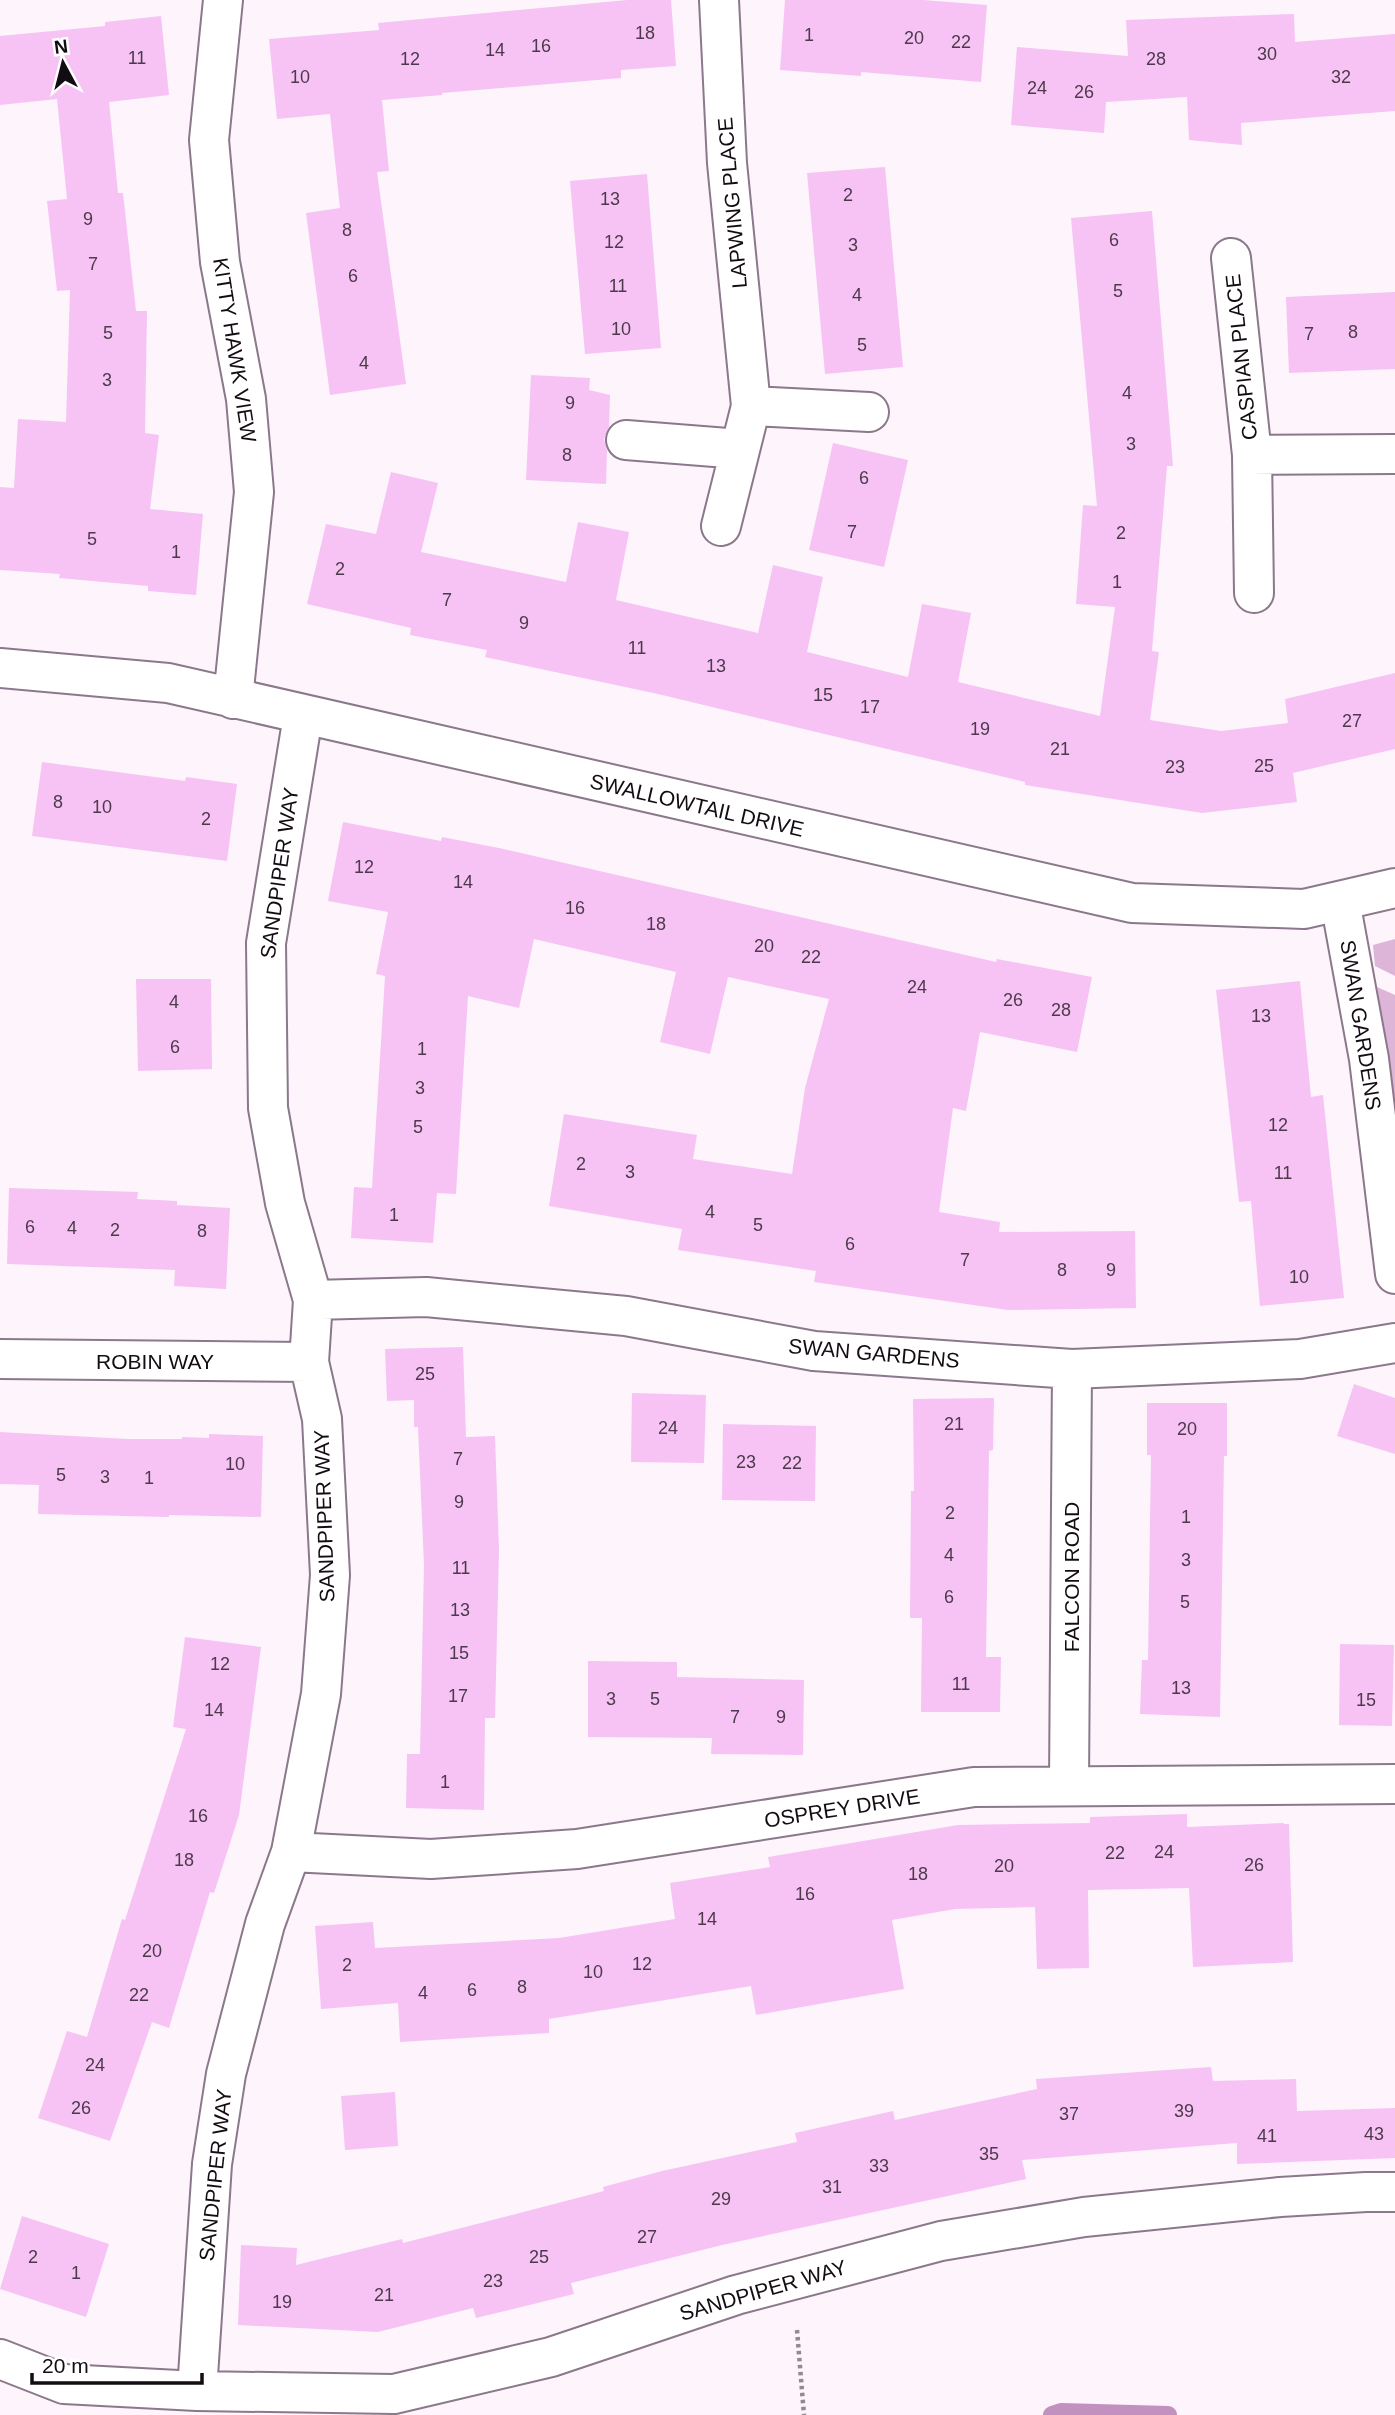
<svg xmlns="http://www.w3.org/2000/svg" width="1395" height="2415" font-family="Arial,sans-serif">
	<style>
		.green { fill: #dcb5d9 }
		.lines { fill: none; stroke-linecap: round; stroke-linejoin: round }
		.stream { stroke: #c391c0; stroke-width: 18 }
		.building { fill: #f7c3f5 }
		.minor-casing { stroke: #8b788a; stroke-width: 42 }
		.path { stroke: #928a91; stroke-width: 4.5; stroke-dasharray: 3.5 3.5; stroke-linecap: butt }
		.minor { stroke: #fff; stroke-width: 38 }
		.labels { text-anchor: middle; dominant-baseline: central; stroke-width: 7; stroke-linejoin: round; paint-order: stroke }
		.number-label { font-size: 18px; fill: #4c3a4b }
		.street-label { font-size: 21px; fill: #130c12; stroke: #fff }
	</style>
	<rect width="100%" height="100%" fill="#fdf4fc"/>
	<!-- green -->
	<path class="green" d="M1395,939V976L1375,966L1373,945Z
		M1377,987L1395,995V1106Z"/>
	<g class="lines">
		<!-- stream -->
		<path class="stream" d="M1052,2415L1061,2412L1168,2415"/>
	</g>
	<!-- building -->
	<path class="building" d="M627,0H671L676,66L621,70V78L442,93V95L382,100L389,171L377,172L406,384L330,395L306,213L340,208L330,114L277,119L269,39L379,30L378,23Z
		M785,0H923L987,5L981,82L861,72V76L780,70Z
		M1294,14L1295,42L1395,34V111L1241,123L1242,145L1189,140L1187,97L1106,102L1104,133L1011,125L1017,47L1128,56L1126,20Z
		M161,16L169,95L109,102L118,193H123L136,311H147L145,433L159,435L150,509L203,514L196,595L148,591V586L59,578L60,574L0,570V487L14,488L18,419L66,422L70,290L57,291L47,201L67,199L57,99L0,105V36L105,26V22Z
		M885,167L903,367L825,374L807,173Z
		M647,174L661,348L585,354L570,181Z
		M1152,211L1173,466H1167L1152,651L1159,652L1150,720L1221,731L1288,723L1285,699L1395,673V749L1293,773L1297,802L1202,813L1025,785V782L658,694L485,657L487,650L410,635L411,628L307,604L326,524L376,534L391,472L438,483L421,552L566,582L578,522L629,532L616,600L758,633L773,565L823,577L807,652L908,677L922,604L971,613L958,682L1100,716L1115,607L1076,604L1083,505L1097,506L1071,218Z
		M1395,292V369L1289,373L1286,297Z
		M531,375L590,378L589,390L610,395L609,427L604,439L607,451L606,484L526,480Z
		M833,443L908,460L884,567L809,550Z
		M42,762L185,781L186,777L237,784L227,861L32,836Z
		M343,822L441,841L442,837L499,848L996,962L997,959L1092,977L1077,1052L980,1032L966,1111L953,1108L939,1212L1000,1222L999,1232L1135,1231L1136,1308L1008,1310L814,1282L816,1271L678,1250L682,1229L549,1206L564,1114L697,1135L693,1159L792,1174L805,1088L829,999L728,977L710,1054L660,1042L676,972L534,939L519,1008L468,996L456,1194L437,1193L433,1243L351,1238L354,1187L372,1188L385,976L376,974L388,912L328,901Z
		M136,979H211L212,1069L138,1071Z
		M1300,981L1311,1097L1323,1095L1344,1298L1260,1306L1251,1201L1239,1202L1216,990Z
		M9,1188L138,1192L137,1199L177,1201V1205L230,1208L226,1289L174,1286L175,1270L7,1264Z
		M463,1347L466,1437L495,1436L499,1550L495,1718H485L484,1810L406,1808L407,1754H420L424,1565L418,1427H414V1400L387,1401L385,1349Z
		M1354,1384L1395,1398V1454L1337,1436Z
		M632,1393L706,1395L704,1463L631,1462Z
		M994,1398L993,1450L989,1451L986,1657H1001L1000,1712H921L922,1618H910L911,1491H914L913,1399Z
		M1147,1403H1227V1456H1224L1220,1717L1140,1714L1142,1660H1148L1151,1455H1147Z
		M723,1424L816,1426L815,1501L722,1500Z
		M0,1432L128,1439H182V1437L209,1438V1434L263,1436L261,1517L169,1515V1517L38,1514L39,1485L0,1484Z
		M185,1637L261,1647L239,1815L214,1893L210,1892L169,2028L152,2022L110,2141L38,2118L67,2031L87,2037L122,1919L125,1920L186,1729L173,1727Z
		M1340,1644L1394,1645L1392,1726L1339,1725Z
		M588,1661L677,1662V1677L804,1680L803,1755L711,1754L712,1738L588,1737Z
		M1187,1814V1827L1283,1823L1284,1824H1289L1293,1962L1193,1967L1189,1888L1088,1890L1089,1968L1037,1969L1035,1907L955,1909L892,1920L904,1989L756,2015L751,1986L549,2019V2033L400,2042L398,2003L321,2009L315,1926L373,1922L375,1948L559,1938L675,1919L670,1883L770,1867L768,1857L958,1825L1090,1823V1817Z
		M1211,2067L1213,2081L1296,2079L1297,2111L1395,2108V2158L1237,2164V2143L1022,2160L1026,2179L722,2245L571,2283L574,2294L476,2318L473,2308L378,2332L238,2325L241,2245L297,2248L296,2265L402,2239L403,2243L504,2217L604,2191L603,2187L662,2171L797,2142L795,2133L893,2111L895,2120L1037,2089L1036,2079Z
		M395,2092L398,2146L345,2150L341,2096Z
		M22,2216L109,2244L86,2317L0,2289Z"/>
	<g class="lines">
		<defs>
			<path id="minor" d="M223,0L209,140L220,262L246,399L254,492L233,699
				M719,0L727,163L751,406L721,526
				M1231,258L1252,455L1254,593
				M751,406L869,412
				M626,440L740,449
				M1252,455L1395,454
				M0,668L168,683L1132,903L1304,909L1395,888
				M303,716L266,943L268,1108L285,1203L313,1300L309,1362L322,1419L330,1575L321,1694L291,1852L265,1924L226,2074L212,2164L197,2391L394,2394L551,2357L736,2295L941,2241L1084,2217L1280,2197L1366,2192H1395
				M1340,901L1369,1059L1395,1274
				M313,1300L426,1297L626,1316L814,1351L1072,1369L1300,1359L1395,1343
				M0,1359L309,1362
				M1069,1785L1072,1369
				M291,1852L431,1859L577,1849L974,1787L1395,1784
				M0,2359L64,2384L197,2391"/>
		</defs>
		<!-- minor casing -->
		<use href="#minor" class="minor-casing"/>
		<!-- path -->
		<path class="path" d="M797,2330L804,2415"/>
		<!-- minor -->
		<use href="#minor" class="minor"/>
	</g>
	<g class="labels">
		<!-- number labels -->
		<g class="number-label">
			<text x="645" y="33">18</text>
			<text x="809" y="35">1</text>
			<text x="914" y="38">20</text>
			<text x="961" y="42">22</text>
			<text x="541" y="46">16</text>
			<text x="495" y="50">14</text>
			<text x="1267" y="54">30</text>
			<text x="137" y="58">11</text>
			<text x="410" y="59">12</text>
			<text x="1156" y="59">28</text>
			<text x="300" y="77">10</text>
			<text x="1341" y="77">32</text>
			<text x="1037" y="88">24</text>
			<text x="1084" y="92">26</text>
			<text x="848" y="195">2</text>
			<text x="610" y="199">13</text>
			<text x="88" y="219">9</text>
			<text x="347" y="230">8</text>
			<text x="1114" y="240">6</text>
			<text x="614" y="242">12</text>
			<text x="853" y="245">3</text>
			<text x="93" y="264">7</text>
			<text x="353" y="276">6</text>
			<text x="618" y="286">11</text>
			<text x="1118" y="291">5</text>
			<text x="857" y="295">4</text>
			<text x="621" y="329">10</text>
			<text x="1353" y="332">8</text>
			<text x="108" y="333">5</text>
			<text x="1309" y="334">7</text>
			<text x="862" y="345">5</text>
			<text x="364" y="363">4</text>
			<text x="107" y="380">3</text>
			<text x="1127" y="393">4</text>
			<text x="570" y="403">9</text>
			<text x="1131" y="444">3</text>
			<text x="567" y="455">8</text>
			<text x="864" y="478">6</text>
			<text x="852" y="532">7</text>
			<text x="1121" y="533">2</text>
			<text x="92" y="539">5</text>
			<text x="176" y="552">1</text>
			<text x="340" y="569">2</text>
			<text x="1117" y="582">1</text>
			<text x="447" y="600">7</text>
			<text x="524" y="623">9</text>
			<text x="637" y="648">11</text>
			<text x="716" y="666">13</text>
			<text x="823" y="695">15</text>
			<text x="870" y="707">17</text>
			<text x="1352" y="721">27</text>
			<text x="980" y="729">19</text>
			<text x="1060" y="749">21</text>
			<text x="1264" y="766">25</text>
			<text x="1175" y="767">23</text>
			<text x="58" y="802">8</text>
			<text x="102" y="807">10</text>
			<text x="206" y="819">2</text>
			<text x="364" y="867">12</text>
			<text x="463" y="882">14</text>
			<text x="575" y="908">16</text>
			<text x="656" y="924">18</text>
			<text x="764" y="946">20</text>
			<text x="811" y="957">22</text>
			<text x="917" y="987">24</text>
			<text x="1013" y="1000">26</text>
			<text x="174" y="1002">4</text>
			<text x="1061" y="1010">28</text>
			<text x="1261" y="1016">13</text>
			<text x="175" y="1047">6</text>
			<text x="422" y="1049">1</text>
			<text x="420" y="1088">3</text>
			<text x="1278" y="1125">12</text>
			<text x="418" y="1127">5</text>
			<text x="581" y="1164">2</text>
			<text x="630" y="1172">3</text>
			<text x="1283" y="1173">11</text>
			<text x="710" y="1212">4</text>
			<text x="394" y="1215">1</text>
			<text x="758" y="1225">5</text>
			<text x="30" y="1227">6</text>
			<text x="72" y="1228">4</text>
			<text x="115" y="1230">2</text>
			<text x="202" y="1231">8</text>
			<text x="850" y="1244">6</text>
			<text x="965" y="1260">7</text>
			<text x="1062" y="1270">8</text>
			<text x="1111" y="1270">9</text>
			<text x="1299" y="1277">10</text>
			<text x="425" y="1374">25</text>
			<text x="954" y="1424">21</text>
			<text x="668" y="1428">24</text>
			<text x="1187" y="1429">20</text>
			<text x="458" y="1459">7</text>
			<text x="746" y="1462">23</text>
			<text x="792" y="1463">22</text>
			<text x="235" y="1464">10</text>
			<text x="61" y="1475">5</text>
			<text x="105" y="1477">3</text>
			<text x="149" y="1478">1</text>
			<text x="459" y="1502">9</text>
			<text x="950" y="1513">2</text>
			<text x="1186" y="1517">1</text>
			<text x="949" y="1555">4</text>
			<text x="1186" y="1560">3</text>
			<text x="461" y="1568">11</text>
			<text x="949" y="1597">6</text>
			<text x="1185" y="1602">5</text>
			<text x="460" y="1610">13</text>
			<text x="459" y="1653">15</text>
			<text x="220" y="1664">12</text>
			<text x="961" y="1684">11</text>
			<text x="1181" y="1688">13</text>
			<text x="458" y="1696">17</text>
			<text x="611" y="1699">3</text>
			<text x="655" y="1699">5</text>
			<text x="1366" y="1700">15</text>
			<text x="214" y="1710">14</text>
			<text x="735" y="1717">7</text>
			<text x="781" y="1717">9</text>
			<text x="445" y="1782">1</text>
			<text x="198" y="1816">16</text>
			<text x="1164" y="1852">24</text>
			<text x="1115" y="1853">22</text>
			<text x="184" y="1860">18</text>
			<text x="1254" y="1865">26</text>
			<text x="1004" y="1866">20</text>
			<text x="918" y="1874">18</text>
			<text x="805" y="1894">16</text>
			<text x="707" y="1919">14</text>
			<text x="152" y="1951">20</text>
			<text x="642" y="1964">12</text>
			<text x="347" y="1965">2</text>
			<text x="593" y="1972">10</text>
			<text x="522" y="1987">8</text>
			<text x="472" y="1990">6</text>
			<text x="423" y="1993">4</text>
			<text x="139" y="1995">22</text>
			<text x="95" y="2065">24</text>
			<text x="81" y="2108">26</text>
			<text x="1184" y="2111">39</text>
			<text x="1069" y="2114">37</text>
			<text x="1374" y="2134">43</text>
			<text x="1267" y="2136">41</text>
			<text x="989" y="2154">35</text>
			<text x="879" y="2166">33</text>
			<text x="832" y="2187">31</text>
			<text x="721" y="2199">29</text>
			<text x="647" y="2237">27</text>
			<text x="33" y="2257">2</text>
			<text x="539" y="2257">25</text>
			<text x="76" y="2273">1</text>
			<text x="493" y="2281">23</text>
			<text x="384" y="2295">21</text>
			<text x="282" y="2302">19</text>
		</g>
		<!-- street labels -->
		<g class="street-label">
			<text transform="translate(732 203) rotate(-95)">LAPWING PLACE</text>
			<text transform="translate(235 350) rotate(81)">KITTY HAWK VIEW</text>
			<text transform="translate(1241 357) rotate(-96)">CASPIAN PLACE</text>
			<text transform="translate(697 805) rotate(13)">SWALLOWTAIL DRIVE</text>
			<text transform="translate(279 873) rotate(-82)">SANDPIPER WAY</text>
			<text transform="translate(1361 1025) rotate(81)">SWAN GARDENS</text>
			<text transform="translate(874 1353) rotate(5)">SWAN GARDENS</text>
			<text x="155" y="1361">ROBIN WAY</text>
			<text transform="translate(324 1516) rotate(-92)">SANDPIPER WAY</text>
			<text transform="translate(1071 1577) rotate(-90)">FALCON ROAD</text>
			<text transform="translate(842 1808) rotate(-9)">OSPREY DRIVE</text>
			<text transform="translate(215 2175) rotate(-84)">SANDPIPER WAY</text>
			<text transform="translate(763 2290) rotate(-16)">SANDPIPER WAY</text>
		</g>
	</g>
	<!-- north arrow -->
	<g transform="translate(63 63) rotate(353)" stroke="#ffffff" stroke-width="5" paint-order="stroke">
	<path d="M0-5L12 26L0 18L-12 26Z" fill="#130c12"/>
	<text y="-10" font-size="19" font-weight="bold" text-anchor="middle" fill="#130c12">N</text>
	</g>
	<!-- scale -->
	<path d="M32 2373v10h170v-10" fill="none" stroke="#130c12" stroke-width="3.5"/>
	<text x="42" y="2373" font-size="21" fill="#130c12" stroke="#ffffff" stroke-width="5" paint-order="stroke">20 m</text>
</svg>
